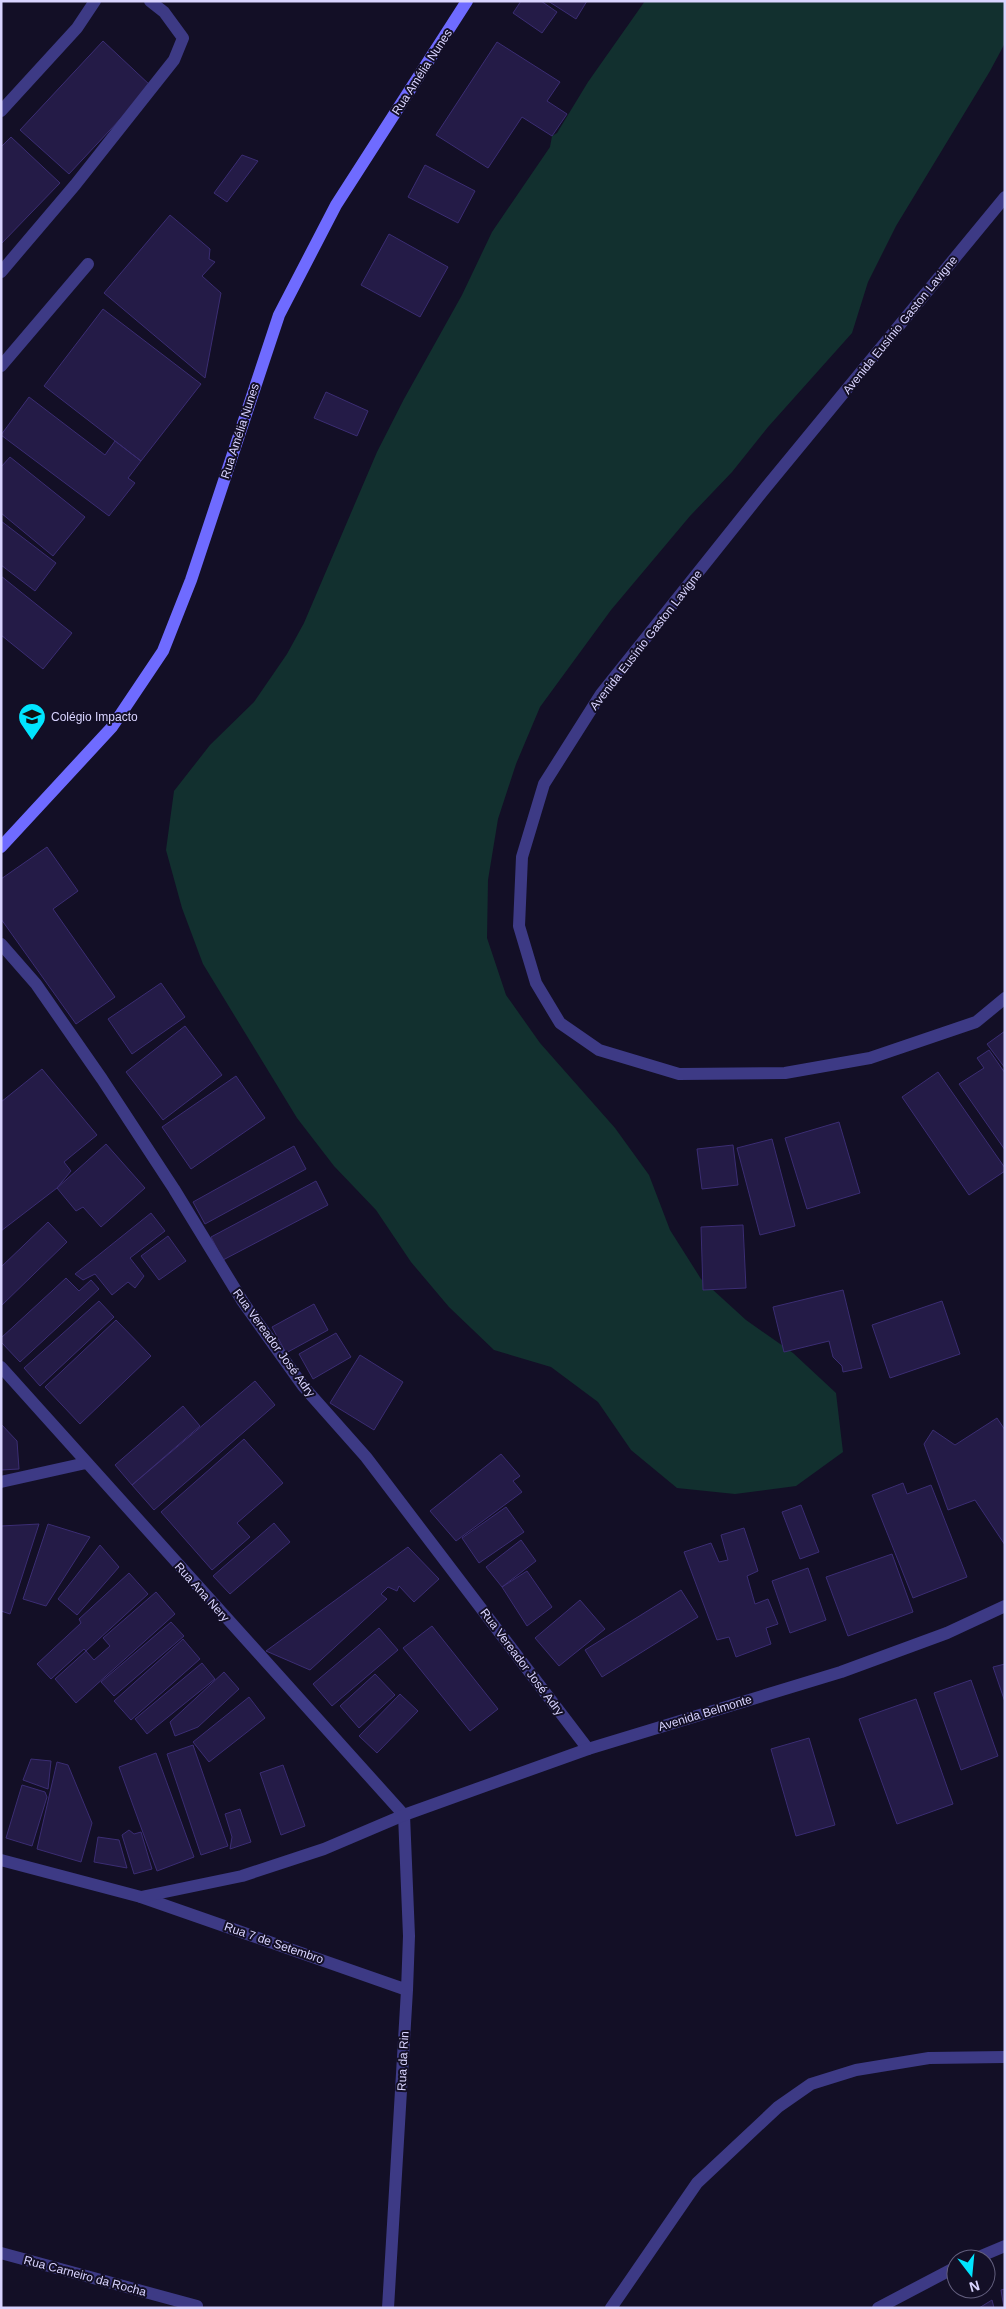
<svg xmlns="http://www.w3.org/2000/svg" width="1006" height="2309" font-family="Helvetica,sans-serif">
	<style>
		.green { fill: #12302f }
		.building { fill: #241b47; stroke: #3b2d73 }
		.lines { fill: none; stroke-linecap: round; stroke-linejoin: round }
		.service { stroke: #3d3a85; stroke-width: 12 }
		.minor { stroke: #3d3a85; stroke-width: 12 }
		.tertiary { stroke: #3d3a85; stroke-width: 12 }
		.secondary { stroke: #6f6bff; stroke-width: 12 }
		.labels { text-anchor: middle; dominant-baseline: central; stroke-width: 4; stroke-linejoin: round; paint-order: stroke }
		.street-label { font-size: 12px; fill: #d9d4ff; stroke: #130f26 }
		.poi-label { font-size: 12px; fill: #d9d4ff; stroke: #130f26; text-anchor: start }
	</style>
	<rect width="100%" height="100%" fill="#130f26"/>
	<!-- green -->
	<path class="green" d="M645,1H1005V43L990,71L896,226L868,282L852,333L768,427L732,472L690,516L611,610L540,707L516,764L498,819L488,880L487,938L506,995L540,1043L615,1128L649,1175L670,1230L701,1279L746,1320L793,1353L836,1393L843,1452L796,1486L735,1494L677,1488L631,1450L598,1402L551,1367L494,1350L449,1307L411,1262L376,1210L334,1166L297,1118L203,964L182,908L166,850L174,791L210,745L254,702L287,654L304,623L377,452L404,399L462,295L492,232L550,147L552,136L557,133L588,82Z"/>
	<!-- building -->
	<path class="building" d="M521,1H541L557,12L542,33L513,13Z
		M548,1H587L576,19Z
		M103,41L151,86L69,174L20,130Z
		M497,42L560,82L547,101L567,114L552,136L522,117L488,168L436,135Z
		M11,137L60,183L1,244V147Z
		M242,155L258,161L227,202L214,193Z
		M425,165L475,191L458,223L408,197Z
		M170,215L210,249L209,259L215,262L202,276L221,293L205,378L104,293Z
		M389,234L448,267L420,317L361,285Z
		M103,309L201,384L141,461L44,386Z
		M326,392L368,411L357,436L314,418Z
		M29,397L105,455L115,441L141,461L128,478L135,483L109,516L1,435Z
		M10,457L85,517L53,556L1,513V467Z
		M1,521L56,563L35,591L1,565Z
		M1,576L72,633L43,669L1,635Z
		M47,847L78,891L53,909L115,997L76,1024L1,919V879Z
		M161,983L185,1017L132,1054L108,1019Z
		M185,1026L222,1075L163,1120L126,1072Z
		M1005,1031V1068L987,1044Z
		M989,1050L1005,1073V1150L959,1084L984,1068L977,1058Z
		M42,1069L97,1135L64,1162L71,1171L57,1188L1,1231V1102Z
		M938,1072L1005,1168V1171L969,1195L902,1097Z
		M236,1076L265,1118L191,1169L162,1127Z
		M839,1122L860,1193L807,1209L785,1138Z
		M772,1139L795,1226L760,1235L737,1148Z
		M106,1144L145,1188L101,1227L83,1207L76,1211L57,1188Z
		M733,1145L738,1185L702,1189L697,1149Z
		M294,1146L306,1169L205,1224L193,1202Z
		M316,1181L328,1205L223,1260L211,1237Z
		M151,1213L165,1231L130,1258L144,1276L135,1288L128,1282L112,1295L95,1274L83,1280L75,1274Z
		M48,1222L67,1242L1,1306V1267Z
		M743,1225L746,1288L703,1290L701,1227Z
		M168,1236L186,1261L159,1280L141,1256Z
		M66,1278L79,1291L91,1280L99,1289L20,1362L1,1342V1338Z
		M843,1290L862,1368L843,1372L842,1366L833,1357L829,1341L784,1352L773,1307Z
		M99,1301L114,1317L40,1386L24,1368Z
		M942,1301L960,1354L890,1378L872,1325Z
		M314,1304L328,1330L286,1353L272,1327Z
		M116,1320L151,1356L80,1424L45,1387Z
		M336,1333L351,1357L313,1379L299,1354Z
		M360,1355L403,1382L374,1430L330,1403Z
		M255,1381L275,1405L154,1510L132,1485Z
		M183,1406L200,1426L132,1485L115,1465Z
		M997,1418L1005,1430V1545L975,1500L948,1510L924,1444L933,1430L955,1445Z
		M1,1424L17,1441L19,1469L1,1470Z
		M244,1439L283,1483L237,1523L250,1537L212,1570L161,1512Z
		M501,1454L520,1476L513,1481L522,1492L456,1541L430,1511Z
		M903,1483L907,1494L931,1485L967,1577L913,1598L872,1495Z
		M801,1505L819,1552L800,1559L782,1512Z
		M506,1507L524,1532L479,1563L462,1538Z
		M274,1523L290,1542L230,1594L213,1576Z
		M39,1524L10,1614L1,1611V1526Z
		M48,1524L90,1537L46,1606L23,1599Z
		M744,1528L758,1571L747,1576L755,1604L768,1599L778,1624L766,1628L771,1644L736,1657L729,1637L717,1640L684,1552L711,1543L719,1562L728,1560L721,1535Z
		M521,1540L536,1561L502,1587L486,1567Z
		M100,1545L119,1567L77,1615L58,1599Z
		M408,1547L439,1579L414,1602L399,1586L397,1591L388,1587L381,1594L387,1599L310,1670L266,1651Z
		M892,1554L913,1612L848,1636L826,1577Z
		M808,1568L826,1620L790,1633L772,1581Z
		M527,1571L552,1607L527,1626L502,1587Z
		M129,1573L148,1594L86,1651L84,1649L51,1679L37,1664L81,1623L79,1619Z
		M681,1590L698,1617L602,1677L585,1650Z
		M156,1592L175,1614L76,1703L55,1679L86,1651L94,1660L110,1646L103,1638Z
		M580,1600L605,1629L559,1666L535,1638Z
		M171,1622L184,1636L114,1696L101,1682Z
		M432,1626L498,1709L470,1731L403,1648Z
		M379,1628L398,1650L332,1706L313,1684Z
		M183,1639L200,1659L131,1720L114,1701Z
		M202,1663L215,1679L147,1734L135,1719Z
		M1005,1664V1702L993,1667Z
		M224,1672L239,1689L198,1727L175,1736L170,1722Z
		M375,1674L395,1695L359,1728L340,1706Z
		M971,1680L998,1756L961,1770L934,1693Z
		M400,1694L418,1711L377,1753L359,1736Z
		M249,1697L265,1718L209,1762L193,1742Z
		M916,1699L953,1804L897,1824L859,1719Z
		M809,1738L835,1825L796,1836L771,1749Z
		M193,1745L228,1846L201,1855L167,1754Z
		M156,1753L194,1857L157,1871L119,1767Z
		M31,1759L51,1761L48,1789L23,1780Z
		M57,1762L68,1765L92,1823L81,1862L37,1849Z
		M283,1765L305,1826L281,1835L260,1773Z
		M22,1785L45,1792L47,1797L32,1846L6,1838Z
		M240,1809L251,1842L230,1849L232,1837L225,1814Z
		M129,1830L134,1834L141,1832L152,1869L134,1874L122,1835Z
		M98,1837L119,1840L127,1868L94,1862Z
		M1005,2289V2308H1004L1001,2290Z
		M992,2300L994,2308H979Z"/>
	<g class="lines">
		<!-- service -->
		<path class="service" d="M1,111L77,28L95,1"/>
		<!-- minor -->
		<path class="minor" d="M1005,197L763,491L601,694L544,784L522,857L519,926L536,983L560,1023L599,1050L679,1074L785,1073L870,1058L976,1022L1005,998
			M1,272L75,185L174,60L183,38L164,12L150,1
			M1,366L88,264
			M1,944L36,984L102,1079L174,1189L243,1302L303,1386L366,1457L588,1749
			M1,1367L404,1815L409,1936L407,1990L388,2308
			M1,1482L86,1463
			M141,1897L407,1990
			M1,2253L197,2306
			M611,2308L697,2183L778,2107L811,2084L856,2070L929,2058L1005,2057"/>
		<!-- tertiary -->
		<path class="tertiary" d="M1,1860L141,1897L242,1876L324,1849L404,1815L588,1749L841,1672L947,1633L1005,1606
			M974,2259L1005,2246
			M878,2308L956,2267"/>
		<!-- secondary -->
		<path class="secondary" d="M1,847L112,727L163,651L191,580L279,315L336,205L467,1"/>
	</g>
	<!-- icons -->
	<defs>
		<symbol id="school-pin" viewBox="-11 -11 22 30"><path d="M0 17L-7.5 6A9.5 9.5 0 1 1 7.5 6Z" fill="#00e5ff" stroke="#130f26"/><path d="M0-5L7-2L0 1L-7-2ZM-4 1L0 2.5L4 1V4Q0 6-4 4Z" fill="#111"/></symbol>
	</defs>
	<g fill-rule="evenodd">
		<use href="#school-pin" x="16" y="701" width="32" height="43"/>
	</g>
	<g class="labels">
		<!-- street labels -->
		<g class="street-label">
			<text transform="translate(422 72) rotate(-57)">Rua Amélia Nunes</text>
			<text transform="translate(900 325) rotate(-51)">Avenida Eusínio Gaston Lavigne</text>
			<text transform="translate(240 431) rotate(-72)">Rua Amélia Nunes</text>
			<text transform="translate(646 640) rotate(-52)">Avenida Eusínio Gaston Lavigne</text>
			<text transform="translate(274 1343) rotate(54)">Rua Vereador José Adry</text>
			<text transform="translate(202 1592) rotate(48)">Rua Ana Nery</text>
			<text transform="translate(522 1662) rotate(53)">Rua Vereador José Adry</text>
			<text transform="translate(705 1713) rotate(-17)">Avenida Belmonte</text>
			<text transform="translate(274 1943) rotate(19)">Rua 7 de Setembro</text>
			<text transform="translate(403 2061) rotate(-87)">Rua da Rin</text>
			<text transform="translate(85 2276) rotate(15)">Rua Carneiro da Rocha</text>
		</g>
		<!-- poi labels -->
		<g class="poi-label">
			<text x="51" y="717">Colégio Impacto</text>
		</g>
	</g>
	<!-- border -->
	<rect width="1006" height="2309" fill="none" stroke="#d9d4ff" stroke-width="5"/>
	<!-- north arrow -->
	<g transform="translate(971 2274) rotate(164)"><circle r="24" fill="#130f26" stroke="#625e7d"/>
	<path d="M0-4L9 19L0 12L-9 19Z" fill="#00e5ff"/>
	<text y="-8" font-size="14" font-weight="bold" text-anchor="middle" fill="#d9d4ff">N</text>
	</g>
</svg>
